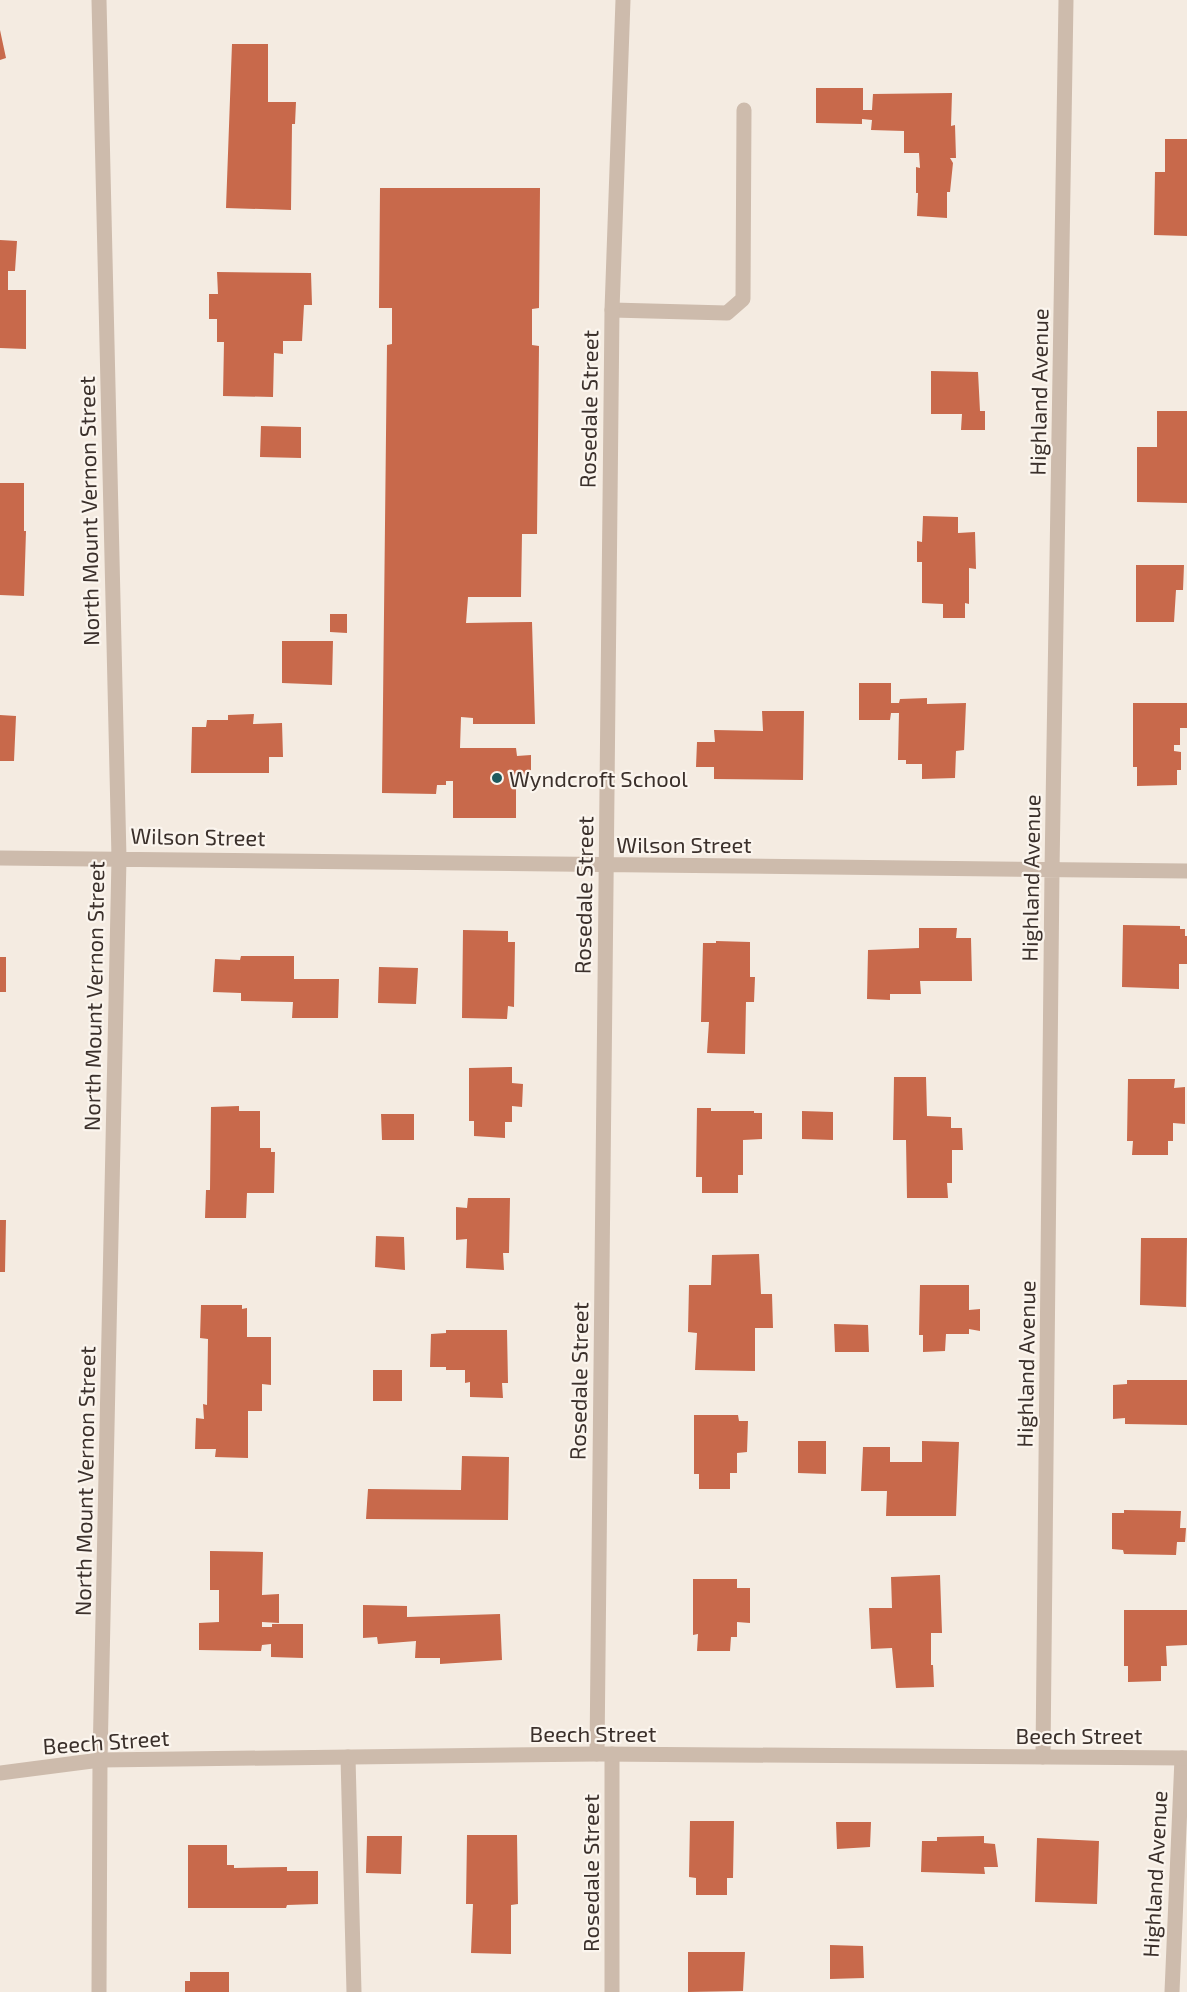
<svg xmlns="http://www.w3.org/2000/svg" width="1187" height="1992" font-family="'Exo 2',sans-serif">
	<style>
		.building { fill: #c8694b }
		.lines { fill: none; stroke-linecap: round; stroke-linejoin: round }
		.service { stroke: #cdbbac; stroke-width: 15 }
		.minor { stroke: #cdbbac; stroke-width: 15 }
		.tertiary { stroke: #cdbbac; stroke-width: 15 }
		.poi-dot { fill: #1f5a5e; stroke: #fbf5ee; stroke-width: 2 }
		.labels { text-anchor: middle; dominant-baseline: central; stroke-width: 4.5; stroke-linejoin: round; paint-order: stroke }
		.street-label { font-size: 22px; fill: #3b302b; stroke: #fbf5ee }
		.poi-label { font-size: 22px; fill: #3b302b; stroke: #fbf5ee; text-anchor: start }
	</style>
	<rect width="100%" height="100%" fill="#f4ebe1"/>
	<!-- building -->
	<path class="building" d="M0,30L6,58L0,60Z
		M232,44H268V102H296L295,124H292L291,210L226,208Z
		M816,88H863V110H872L873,94L952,93L951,126L955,125L956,158H950L953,163L950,192H947V218L917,216L918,193H916V167L920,168L919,153H904V131L871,130L872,120L862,119V124L816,123Z
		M1165,139H1187V236L1154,235L1155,172H1165Z
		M380,188H540L539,308L532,309V345L539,346L537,534H522L521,597H468L466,623L532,622L535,724H473V718L461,717L460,748H516L517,756L531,755V781H516V818H453V781H446V785H437L436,794L382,793L387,345L392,344V308H379Z
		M0,240L17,241L15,271H8V290H26V349L0,348Z
		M217,272L311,273L312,305H304L302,341H283V354L274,353L273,397L223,396L224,342H217V319H209V294H218Z
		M931,371L978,372L980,411H985V430H961L962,414H931Z
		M1157,411H1187V503L1137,502V447H1157Z
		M261,426L301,427V458L260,457Z
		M0,483H24V531H26L24,596L0,595Z
		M923,516L958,517V533L975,532L976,569L969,568V604L965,603V618H943V604L922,603V562H917V541L922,542Z
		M1136,565H1184L1183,590H1176L1174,622H1136Z
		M330,614H347V633L330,632Z
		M282,641H333L332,685L282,683Z
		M859,683H891V703H899L900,699L927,698V704L966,703L964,750L956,751L955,778L922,779V764H906V760H898L899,713H891L890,720H859Z
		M1133,703H1187V728H1180V745H1174V751L1181,752V770H1177V785L1137,786V767H1133Z
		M762,711H804L803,780L714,779V767H696L697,742H715L714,730L763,731Z
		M254,714L253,724L282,723L283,757H269V773H191L192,727H206L207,720H228V715Z
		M0,715L16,716L14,761H0Z
		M1123,925L1180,926V929H1185V936H1187V964H1179V989L1122,987Z
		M919,928H957L956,938H971L972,981H920L921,994H890V1000L867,999L868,950L919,948Z
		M463,930L508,931V942H515L514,1007L508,1006L507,1019L462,1018Z
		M716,941L750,942V977H755L754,1002H746L745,1054L707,1053L709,1022H701L703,943H716Z
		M241,956H294V979H339L338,1018H292L293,1002L241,1001V993L213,992L215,959L240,960Z
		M0,957H6V992H0Z
		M379,967L418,968L416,1004L378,1003Z
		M512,1067V1083L523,1084L522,1107L512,1106V1122H505V1138L474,1136V1121H469V1068Z
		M894,1077H926L927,1116L951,1117V1128H962L963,1150H952V1183H947L948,1198H907L906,1140H893Z
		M1128,1079H1175L1174,1088L1185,1087V1124L1173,1123V1141H1168V1155H1132L1133,1141H1127Z
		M239,1106V1111H260V1148H271V1152H275L274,1193H247L246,1218H205L206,1190H210L211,1107Z
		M697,1108H711V1111H754V1113H762V1139L743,1140V1175H738V1193H702V1177H696Z
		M802,1111L833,1112V1140L802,1139Z
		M381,1114H414V1140H382Z
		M468,1198H510L509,1253H503L504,1270L466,1268L467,1239L456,1240V1207L467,1208Z
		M0,1220H6L5,1272H0Z
		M376,1236L404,1237L405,1270L375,1267Z
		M1141,1238H1187L1186,1307L1140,1305Z
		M759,1254L761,1294H772L773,1328H755V1371L695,1370L697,1333L688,1332L689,1285H711L712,1255Z
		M920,1285H969V1310L980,1309V1331L969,1329V1334H946L945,1351L923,1352V1335H919Z
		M201,1305H242V1309L247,1308V1337H271V1385L262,1384V1411H248V1458L215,1457L216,1449H195L196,1418L204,1419L203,1404L207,1405L208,1339L200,1338Z
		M834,1324L868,1325L869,1352H835Z
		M446,1330H507L508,1383H502L503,1398L470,1397V1382L465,1383V1370H446V1367H430L431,1334L446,1333Z
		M373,1370H402V1401H373Z
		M1127,1380H1187V1425L1125,1424V1418L1113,1419V1385L1127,1384Z
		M694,1415H738L739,1421H748L747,1452L737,1453V1473H730V1489H699V1474H694Z
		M798,1441H826V1474L798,1473Z
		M922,1441L959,1442L956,1516H886L887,1491H861L863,1447H890V1462H922Z
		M462,1456L509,1457L508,1520L366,1519L368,1489L461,1490Z
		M1124,1510L1181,1511L1180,1528H1186L1185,1542H1177L1176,1555L1124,1554L1123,1550L1112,1549V1513H1124Z
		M210,1551L263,1552L262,1595L279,1594V1623L262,1622V1627H272V1624H303V1658L271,1657V1644L262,1645L261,1651L199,1650V1623L219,1622V1590H210Z
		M940,1575L942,1633H931V1665H933L934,1687L896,1688L892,1648L871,1649L869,1608H892L891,1577Z
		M693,1579H737V1588H750V1623L737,1622V1637H731L730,1651H697L698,1634L693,1635Z
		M363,1605L407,1606V1617L500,1614L502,1660L440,1664V1658H415L416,1641L378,1644L377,1637L363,1638Z
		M1124,1610H1187V1645L1166,1646L1167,1666H1161V1681L1128,1682V1666H1124Z
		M690,1821H734L733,1878H727V1895H696V1878L689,1877Z
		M836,1822H871L870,1847L837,1849Z
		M467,1835H517L518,1904L511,1905V1954L471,1953L473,1904H466Z
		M367,1836H402L401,1874L366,1873Z
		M984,1836V1843L995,1844L998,1867H984L985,1874L921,1872L922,1841H937V1837Z
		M1037,1838L1099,1841L1097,1904L1035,1902Z
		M188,1845H227V1865H234V1868L287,1867V1871H318V1904L287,1905L286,1908H188Z
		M830,1945L863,1946L864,1978L830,1979Z
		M688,1952H745L743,1991L688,1992Z
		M190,1972H229V1992H185V1981H190Z"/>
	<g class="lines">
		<!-- service -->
		<path class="service" d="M612,310L727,313L743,299L744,110
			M348,1757L354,1992"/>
		<!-- minor -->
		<path class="minor" d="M0,858L1187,871
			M597,1754L612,310L623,0
			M1043,1757L1052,870L1066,0
			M99,1992L100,1760L119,858L99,0
			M612,1992V1754
			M1172,1992L1182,1758"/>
		<!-- tertiary -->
		<path class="tertiary" d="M0,1773L100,1760L597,1754L1187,1758"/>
	</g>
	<!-- markers -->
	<circle class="poi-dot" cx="497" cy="778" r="6"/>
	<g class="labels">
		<!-- street labels -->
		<g class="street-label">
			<text transform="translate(1038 392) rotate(-89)">Highland Avenue</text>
			<text transform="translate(588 409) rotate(-89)">Rosedale Street</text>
			<text transform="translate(88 511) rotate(-91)">North Mount Vernon Street</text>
			<text transform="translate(198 836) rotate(1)">Wilson Street</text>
			<text x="684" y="844">Wilson Street</text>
			<text transform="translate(1030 878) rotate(-89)">Highland Avenue</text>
			<text transform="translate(583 895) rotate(-89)">Rosedale Street</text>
			<text transform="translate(93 996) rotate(-89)">North Mount Vernon Street</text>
			<text transform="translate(1025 1364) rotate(-89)">Highland Avenue</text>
			<text transform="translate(578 1381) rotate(-89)">Rosedale Street</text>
			<text transform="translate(84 1481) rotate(-89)">North Mount Vernon Street</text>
			<text x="593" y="1733">Beech Street</text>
			<text x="1079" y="1735">Beech Street</text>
			<text transform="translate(106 1741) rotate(-4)">Beech Street</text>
			<text transform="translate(590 1873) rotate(-90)">Rosedale Street</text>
			<text transform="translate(1154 1874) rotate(-87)">Highland Avenue</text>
		</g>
		<!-- poi labels -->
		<g class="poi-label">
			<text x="509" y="778">Wyndcroft School</text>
		</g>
	</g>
</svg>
